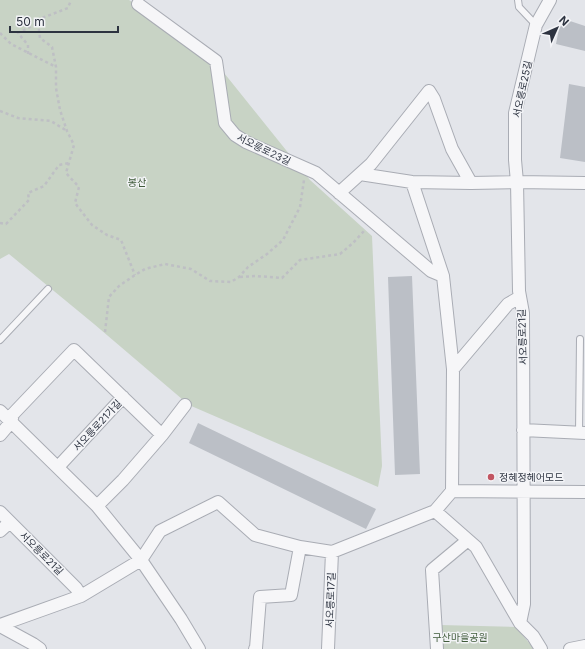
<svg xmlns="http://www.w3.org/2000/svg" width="585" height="649" font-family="Inter,'Noto Sans KR',sans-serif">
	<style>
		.green { fill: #c8d3c5 }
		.building { fill: #bbbfc6 }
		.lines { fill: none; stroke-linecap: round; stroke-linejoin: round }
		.lane-casing { stroke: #a9acb4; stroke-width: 8 }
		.street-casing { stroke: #a9acb4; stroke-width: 14 }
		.path { stroke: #bebfc4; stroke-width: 2.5; stroke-dasharray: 3 3; stroke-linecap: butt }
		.lane { stroke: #f6f6f8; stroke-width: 6 }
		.street { stroke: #f6f6f8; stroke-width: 12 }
		.poi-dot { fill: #c25562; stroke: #f3f4f7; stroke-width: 1.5 }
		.labels { text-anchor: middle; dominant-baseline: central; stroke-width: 3; stroke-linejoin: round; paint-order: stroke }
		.street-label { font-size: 10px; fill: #2d3340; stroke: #f3f4f7 }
		.park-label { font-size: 10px; fill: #405b3b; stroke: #f3f4f7 }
		.poi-label { font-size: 10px; fill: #2d3340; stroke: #f3f4f7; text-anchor: start }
	</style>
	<rect width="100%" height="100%" fill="#e3e5ea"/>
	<!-- green -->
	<path class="green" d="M0,0H129L204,48L310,180L372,236L382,466L378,487L189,405L94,324L9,254L0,259Z
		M440,625L516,627L534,649H442Z"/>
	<!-- building -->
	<path class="building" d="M561,18L585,26V51L556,44Z
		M569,84L585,87V162L560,158Z
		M412,276L420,474L395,475L388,277Z
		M198,423L376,509L366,529L189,443Z"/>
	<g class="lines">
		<defs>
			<path id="lane" d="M518,0L519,7L536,25
				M0,340L48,289
				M579,433L580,339"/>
			<path id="street" d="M138,4L216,61L225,123L235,135L246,142L316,173L431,271L443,276
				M360,174L412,182L471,183L517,182L585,183
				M339,193L371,164L429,91L434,99L452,149L471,183
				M453,369L508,304L520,297
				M0,411L97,506L141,560L181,619L199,649
				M523,430L585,433
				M0,435L11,422L13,414L74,350L162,435
				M58,467L123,397
				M452,491L585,492
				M97,506L123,480L162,435L185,405
				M435,511L476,547L520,623L533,636L541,649
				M0,512L76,588L81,596
				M0,531L10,522
				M520,623L524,604L523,313L519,291L517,182L515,160V113L536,25L550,0
				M0,625L81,596L141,560L160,531L218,502L255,535L300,547L332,552L435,511L452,491L453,369L443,276L412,182
				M0,626L33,644L40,649
				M255,649L256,648L260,597L291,595L300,547
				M328,649L332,552
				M437,649L432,570L468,540
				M570,649L585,646"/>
		</defs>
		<!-- lane casing -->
		<use href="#lane" class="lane-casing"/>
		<!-- street casing -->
		<use href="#street" class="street-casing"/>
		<!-- path -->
		<path class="path" d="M38,23L40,38L52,47L56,67V88L60,110L67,131L74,145L66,173L79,187L75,203L92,225L107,235L121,240L135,275
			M0,33L11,44L56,67
			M28,54V45L18,33L38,23L42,18L68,8L71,0
			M0,111L18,118L51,121L67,131
			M0,223L6,224L29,200L28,193L44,186L59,165L69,163
			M240,277L256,276L282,278L300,260L340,254L353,243L364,231
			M105,332L109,297L119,286L135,275L145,269L165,264L191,269L210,281L231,282L239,277L248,267L267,254L283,240L300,207L304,180"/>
		<!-- lane -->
		<use href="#lane" class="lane"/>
		<!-- street -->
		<use href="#street" class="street"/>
	</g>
	<!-- markers -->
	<circle class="poi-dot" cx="491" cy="477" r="4"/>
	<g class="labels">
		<!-- street labels -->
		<g class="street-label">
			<text transform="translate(522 89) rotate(-78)">서오릉로25길</text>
			<text transform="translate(264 149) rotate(26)">서오릉로23길</text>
			<text transform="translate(522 337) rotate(-92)">서오릉로21길</text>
			<text transform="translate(97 425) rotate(-47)">서오릉로21가길</text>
			<text transform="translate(42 553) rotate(45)">서오릉로21길</text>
			<text transform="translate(330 600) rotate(-88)">서오릉로17길</text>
		</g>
		<!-- park labels -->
		<g class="park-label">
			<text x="137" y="182">봉산</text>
			<text x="460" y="637">구산마을공원</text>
		</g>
		<!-- poi labels -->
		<g class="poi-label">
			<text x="499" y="477">정혜정헤어모드</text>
		</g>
	</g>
	<!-- north arrow -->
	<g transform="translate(557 28) rotate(45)" stroke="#f3f4f7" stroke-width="3" paint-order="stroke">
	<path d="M0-3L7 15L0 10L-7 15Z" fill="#2d3340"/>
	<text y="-6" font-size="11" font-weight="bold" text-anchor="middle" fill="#2d3340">N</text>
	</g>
	<!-- scale -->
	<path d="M10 26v6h108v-6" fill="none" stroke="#2d3340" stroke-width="2"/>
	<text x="16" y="26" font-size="12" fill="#2d3340" stroke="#f3f4f7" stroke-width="3" paint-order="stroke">50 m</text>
</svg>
